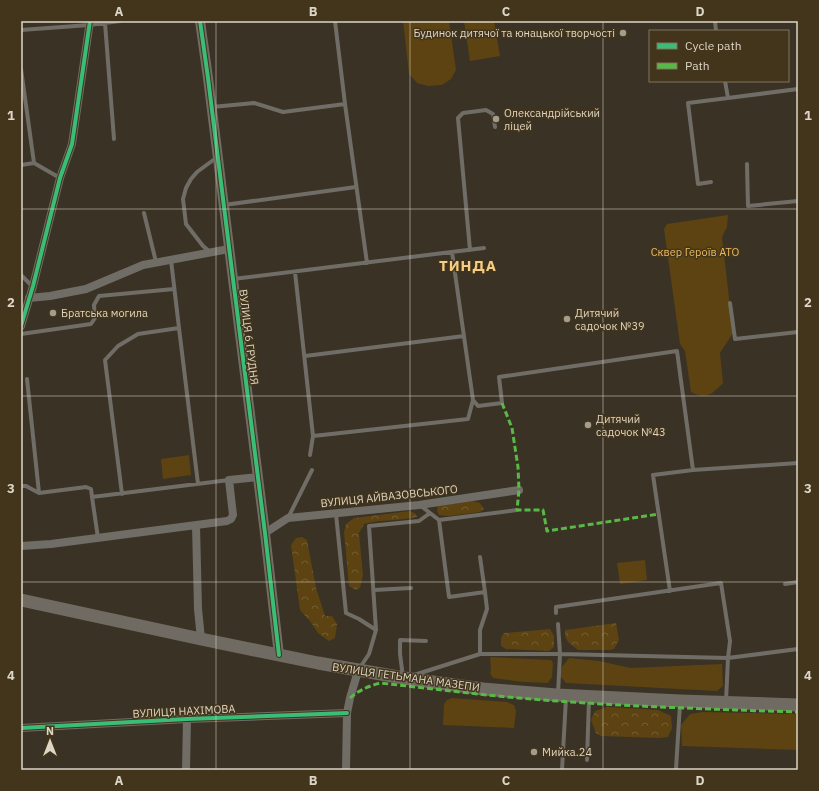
<svg xmlns="http://www.w3.org/2000/svg" width="819" height="791" font-family="'IBM Plex Sans',sans-serif">
	<style>
		.green { fill: #5c4311 }
		.forest { fill: url(#forest-crowns) }
		.lines { fill: none; stroke-linecap: round; stroke-linejoin: round }
		.service { stroke: #706d67; stroke-width: 4 }
		.minor { stroke: #706d67; stroke-width: 8 }
		.tertiary { stroke: #706d67; stroke-width: 10 }
		.trunk { stroke: #706b62; stroke-width: 13 }
		.quiet { stroke: #58b947; stroke-width: 3; stroke-dasharray: 6 3; stroke-linecap: butt }
		.cycleway-casing { stroke: #43351b; stroke-width: 6 }
		.cycleway { stroke: #3abd76; stroke-width: 4 }
		.grid { fill: none; stroke: #ddd5c6; stroke-width: 1; stroke-opacity: 0.55 }
		.poi-dot { fill: #a49c8d; stroke: #43351b; stroke-width: 1.5 }
		.labels { text-anchor: middle; dominant-baseline: central; stroke-width: 3; stroke-linejoin: round; paint-order: stroke }
		.poi-label { font-size: 11px; fill: #ddd5c6; stroke: #43351b; text-anchor: start }
		.park-label { font-size: 11px; fill: #edbc60; stroke: #43351b }
		.street-label { font-size: 11px; fill: #ddd5c6; stroke: #43351b }
		.district-label { font-size: 15px; font-weight: bold; letter-spacing: 1px; fill: #f5cd85; stroke: #43351b }
		.neatline { fill: none; stroke: #ddd5c6; stroke-width: 1.5 }
		.grid-label { font-size: 13px; text-anchor: middle; font-weight: bold; fill: #ddd5c6 }
	</style>
	<defs>
		<pattern id="forest-crowns" width="20" height="18" patternUnits="userSpaceOnUse"><rect width="20" height="18" fill="#5c4311"/><path d="M2 6a3 3 0 1 1 6 0M12 15a3 3 0 1 1 6 0" fill="none" stroke="#735d32"/></pattern>
	</defs>
	<rect width="100%" height="100%" fill="#3a3224"/>
	<!-- green -->
	<path class="green" d="M403,21H449L456,70L451,79L442,85L428,86L417,83L409,74Z
		M464,21H494L500,56L470,61Z
		M728,215L727,227L722,237L733,333L720,353L723,383C712,394 707,400 691,392L685,351L680,344L664,229L667,224Z
		M189,455L191,475L163,479L161,459Z
		M645,560L647,580L620,584L617,563Z
		M490,657L551,660L553,663L552,677L548,683L524,682L493,678L490,673L491,670Z
		M569,658L599,661L631,668L722,664L723,686L717,691L566,683L560,676L562,667Z
		M452,698L507,702L514,705L516,711L514,728L443,725L444,704L447,700Z
		M703,712L798,714V750L682,746L681,725L690,714Z"/>
	<!-- forest -->
	<path class="forest" d="M472,501L480,503L484,509L480,512L448,516L439,515L437,511L438,506Z
		M410,511L416,514L417,517C399,521 381,519 364,524L359,533L363,575L360,588L356,590L349,586L344,532L346,524L354,518Z
		M302,537L307,540L316,588L325,616H332L337,624L335,638L329,641L318,633L310,621L300,610L291,545L296,538Z
		M616,623L619,640L614,649L610,650H578L568,642L565,636V630Z
		M550,629L554,636V647L549,651L506,649L501,646V638L504,633Z
		M608,707L658,710L671,716L672,728L668,737L659,738L601,736L596,733L591,720L595,711Z"/>
	<g class="lines">
		<!-- service -->
		<path class="service" d="M335,21L345,104L367,263
			M715,21L716,31
			M105,23L114,139
			M21,30L89,25L120,21
			M21,69L34,163L60,178
			M725,81L728,98L798,89
			M212,107L254,103L283,112L345,104
			M747,164L748,206L798,201
			M21,165L34,163
			M711,182L698,184L688,103L728,98
			M224,205L356,187
			M144,213L156,262
			M470,250L458,118L463,113L486,110L493,114L495,127
			M210,252L203,246L186,224L183,199L186,188L191,179L197,172L216,158
			M171,260L179,328
			M295,272L313,436
			M21,275L32,286
			M233,279L484,248
			M730,303L735,339L798,332
			M21,334L91,324L95,318L94,305L99,296L174,289
			M305,356L464,336
			M27,379L39,493
			M473,400L478,406L502,403L499,377L677,351L693,470
			M310,455L313,436L468,419L473,400L452,252
			M21,486H26L39,493L86,487L91,489L92,497L229,480
			M122,494L105,360L118,346L138,334L179,328L198,484
			M92,497L98,538
			M421,506L439,520L449,597L485,592L480,557
			M336,514L346,613L359,619L376,630
			M288,518L312,470
			M439,520L517,510
			M785,584L798,582
			M374,590L411,588
			M670,591L653,475L693,470L798,463
			M556,613V607L721,583L730,641L728,658L726,701
			M480,654V630L487,609L485,592
			M359,669L369,654L376,630L369,526L419,521L430,513
			M414,675L480,654H560L728,658L798,649
			M403,677L400,654V640L426,641
			M558,694L560,654L558,624
			M587,760L589,699
			M676,769L680,704
			M562,770L566,698"/>
		<!-- minor -->
		<path class="minor" d="M29,298L50,296L86,289L143,265L229,249
			M21,326L33,286L60,178L72,144L90,21
			M196,525L198,609L201,639
			M265,533L288,518L419,505L519,490
			M21,546L51,544L227,521L231,519L233,515L229,480L258,477
			M21,728L187,719L347,713
			M186,770L187,719
			M346,770L347,713L350,698L358,671"/>
		<!-- tertiary -->
		<path class="tertiary" d="M200,21L208,78L233,279L265,533L279,655"/>
		<!-- trunk -->
		<path class="trunk" d="M21,600L201,639L318,663L404,678L483,689L557,695L680,701L798,705"/>
		<!-- quiet -->
		<path class="quiet" d="M502,403L512,428L518,467L519,490L517,510H543L547,531L659,514
			M350,698C359,690 369,686 380,683C427,688 473,694 519,698C612,706 705,709 798,712"/>
		<defs>
			<path id="cycleway" d="M200,21L208,78L233,279L265,533L279,655
				M21,326L33,286L60,178L72,144L90,21
				M21,728L187,719L347,713"/>
		</defs>
		<!-- cycleway casing -->
		<use href="#cycleway" class="cycleway-casing"/>
		<!-- cycleway -->
		<use href="#cycleway" class="cycleway"/>
	</g>
	<!-- grid -->
	<path class="grid" d="M216,21V770M410,21V770M603,21V770M21,209H798M21,396H798M21,582H798"/>
	<!-- markers -->
	<g class="poi-dot">
		<circle cx="623" cy="33" r="4"/>
		<circle cx="496" cy="119" r="4"/>
		<circle cx="53" cy="313" r="4"/>
		<circle cx="567" cy="319" r="4"/>
		<circle cx="588" cy="425" r="4"/>
		<circle cx="534" cy="752" r="4"/>
	</g>
	<g class="labels">
		<!-- poi labels -->
		<g class="poi-label">
			<text x="615" y="33" text-anchor="end">Будинок дитячої та юнацької творчості</text>
			<text x="504" y="113">Олександрійський<tspan x="504" dy="13">ліцей</tspan></text>
			<text x="61" y="313">Братська могила</text>
			<text x="575" y="313">Дитячий<tspan x="575" dy="13">садочок №39</tspan></text>
			<text x="596" y="419">Дитячий<tspan x="596" dy="13">садочок №43</tspan></text>
			<text x="542" y="752">Мийка.24</text>
		</g>
		<!-- park labels -->
		<g class="park-label">
			<text x="695" y="252">Сквер Героїв АТО</text>
		</g>
		<!-- street labels -->
		<g class="street-label">
			<text transform="translate(249 337) rotate(83)">ВУЛИЦЯ 6 ГРУДНЯ</text>
			<text transform="translate(389 496) rotate(-6)">ВУЛИЦЯ АЙВАЗОВСЬКОГО</text>
			<text transform="translate(406 677) rotate(8)">ВУЛИЦЯ ГЕТЬМАНА МАЗЕПИ</text>
			<text transform="translate(184 711) rotate(-3)">ВУЛИЦЯ НАХІМОВА</text>
		</g>
		<!-- district labels -->
		<g class="district-label">
			<text x="468" y="265">ТИНДА</text>
		</g>
	</g>
	<!-- border -->
	<rect width="819" height="791" fill="none" stroke="#43351b" stroke-width="44"/>
	<!-- legend -->
	<rect x="649" y="30" width="140" height="52" fill="#43351b" stroke="#81755f"/>
	<rect x="657" y="43" width="20" height="6" fill="#3abd76" stroke="#81755f"/>
	<text x="685" y="50" font-size="12" fill="#ddd5c6">Cycle path</text>
	<rect x="657" y="63" width="20" height="6" fill="#58b947" stroke="#81755f"/>
	<text x="685" y="70" font-size="12" fill="#ddd5c6">Path</text>
	<!-- north arrow -->
	<g transform="translate(50 741)" stroke="#43351b" stroke-width="3" paint-order="stroke">
	<path d="M0-3L7 15L0 10L-7 15Z" fill="#ddd5c6"/>
	<text y="-6" font-size="11" font-weight="bold" text-anchor="middle" fill="#ddd5c6">N</text>
	</g>
	<rect x="22" y="22" width="775" height="747" class="neatline"/>
	<g class="grid-label">
		<text x="119" y="16">A</text>
		<text x="313" y="16">B</text>
		<text x="506" y="16">C</text>
		<text x="700" y="16">D</text>
		<text x="11" y="120">1</text>
		<text x="808" y="120">1</text>
		<text x="11" y="307">2</text>
		<text x="808" y="307">2</text>
		<text x="11" y="493">3</text>
		<text x="808" y="493">3</text>
		<text x="11" y="680">4</text>
		<text x="808" y="680">4</text>
		<text x="119" y="785">A</text>
		<text x="313" y="785">B</text>
		<text x="506" y="785">C</text>
		<text x="700" y="785">D</text>
	</g>
</svg>
